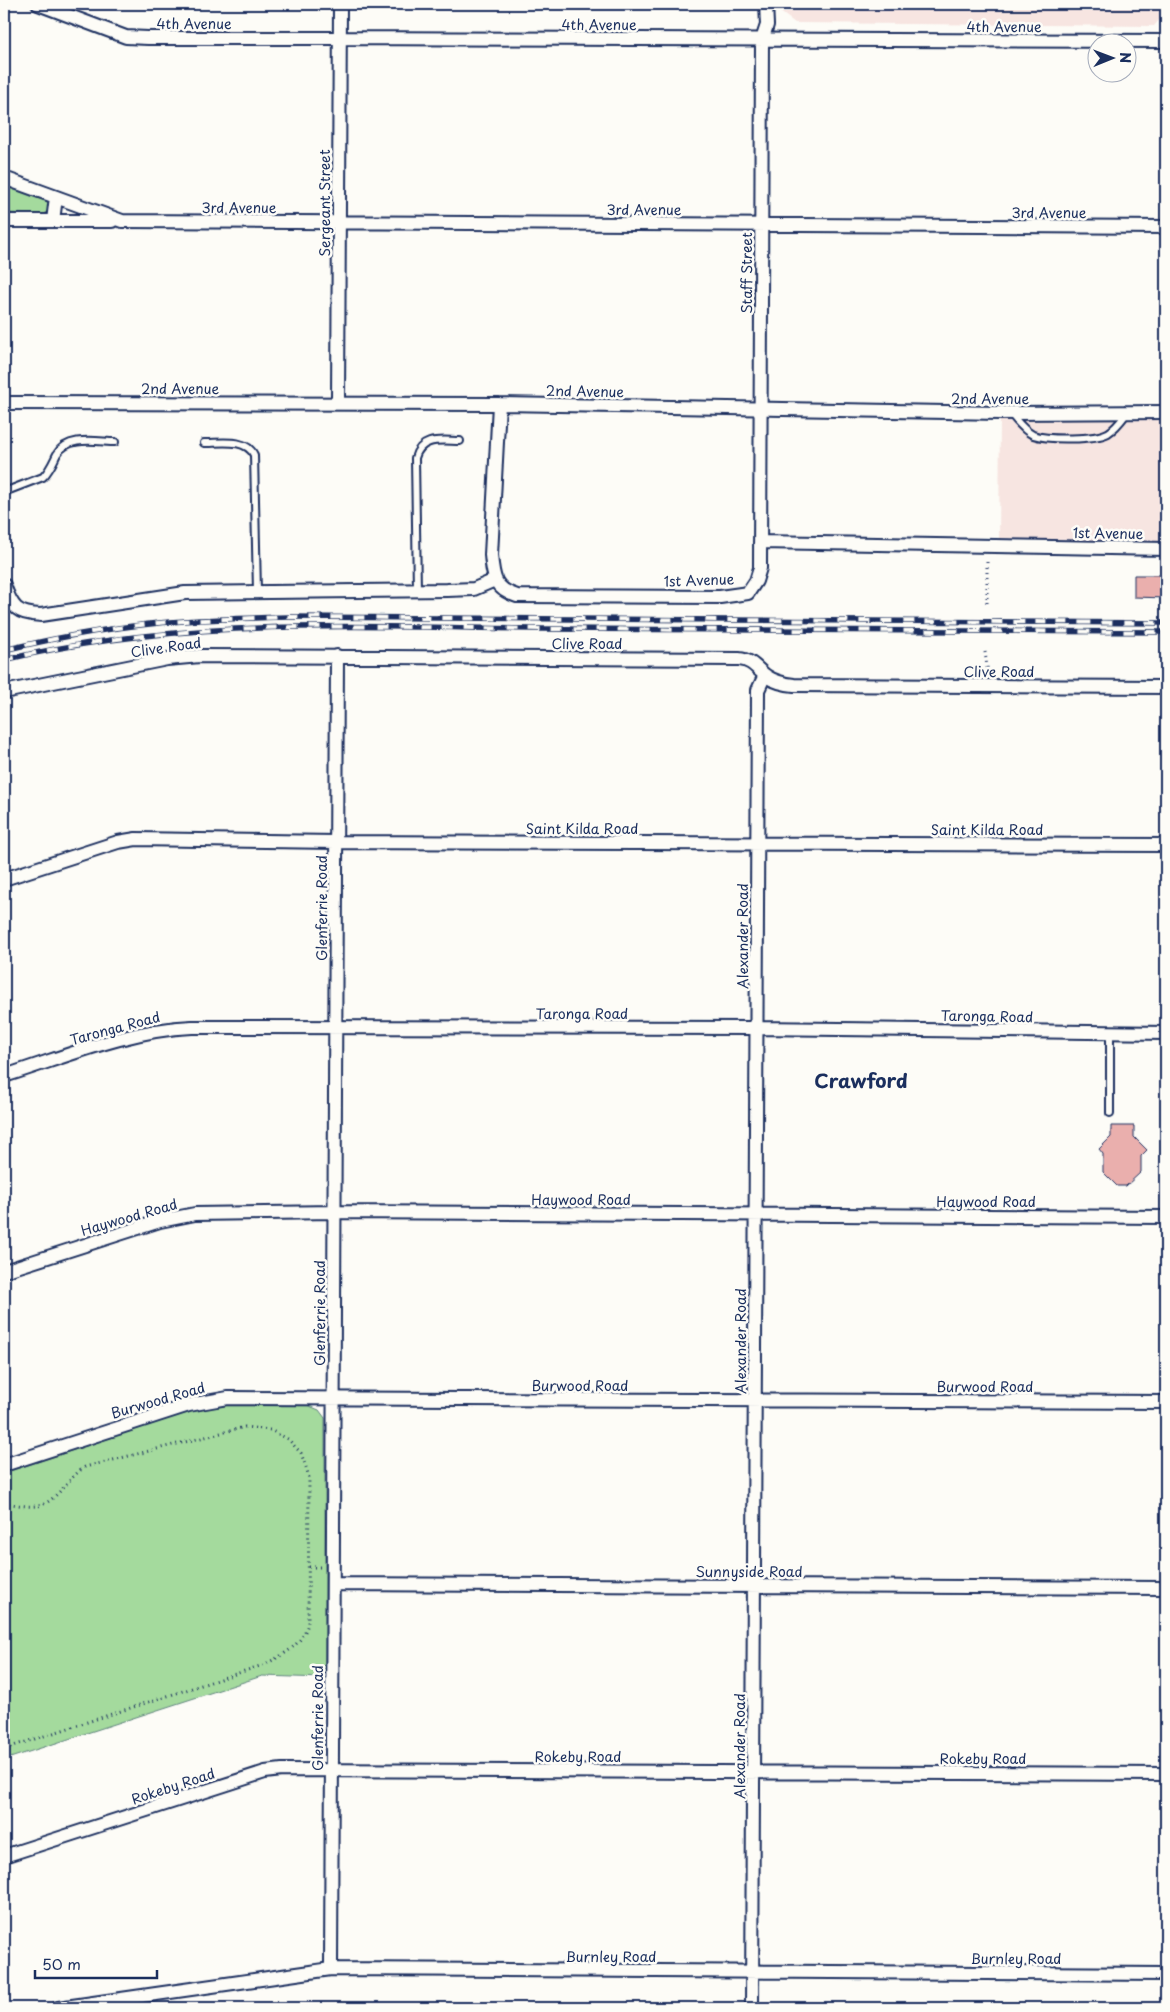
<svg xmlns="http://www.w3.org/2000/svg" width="1170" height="2012" font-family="'Playpen Sans',sans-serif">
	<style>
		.built { fill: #f7e5e1 }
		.green { fill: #a4da9d; stroke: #60847e }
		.building { fill: #eaafad; stroke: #1b2f5e }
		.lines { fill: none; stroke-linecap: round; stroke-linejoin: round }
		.service-casing { stroke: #1b2f5e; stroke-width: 10 }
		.minor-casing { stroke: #1b2f5e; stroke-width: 16 }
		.path { stroke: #1b2f5e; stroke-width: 3; stroke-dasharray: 1 4; stroke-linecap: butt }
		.service { stroke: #fdfcf7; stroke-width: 6 }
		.minor { stroke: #fdfcf7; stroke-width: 12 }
		.rail-casing { stroke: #1b2f5e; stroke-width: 5.5 }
		.rail { stroke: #fdfcf7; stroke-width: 4; stroke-dasharray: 11; stroke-linecap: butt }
		.labels { text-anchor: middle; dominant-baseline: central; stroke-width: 5; stroke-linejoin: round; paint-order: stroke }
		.street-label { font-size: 14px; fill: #1b2f5e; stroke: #fdfcf7 }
		.district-label { font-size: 19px; font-weight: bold; fill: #1b2f5e; stroke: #fdfcf7 }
	</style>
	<rect width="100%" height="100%" fill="#fdfcf7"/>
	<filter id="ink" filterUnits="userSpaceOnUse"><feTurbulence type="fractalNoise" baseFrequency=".02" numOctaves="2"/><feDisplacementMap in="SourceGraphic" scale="10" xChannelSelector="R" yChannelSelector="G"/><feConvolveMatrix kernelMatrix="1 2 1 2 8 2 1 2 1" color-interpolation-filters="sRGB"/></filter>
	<g filter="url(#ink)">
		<!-- built -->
		<path class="built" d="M779,4H1166V12L1154,26L795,23L779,11Z
			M1166,412V549L999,547L1000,413Z"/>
		<!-- green -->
		<path class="green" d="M4,186L47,202L49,204L48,211L43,214L4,213Z
			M230,1405H307L319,1410L325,1418V1678L262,1676L4,1760V1473L195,1410Z"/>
		<!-- building -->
		<path class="building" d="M1134,575H1166V598L1134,597Z
			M1111,1126H1134V1137L1147,1150L1141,1156V1172L1126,1186H1117L1103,1172V1154L1099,1149L1111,1137Z"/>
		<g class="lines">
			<defs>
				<path id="service" d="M1010,413C1017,421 1024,431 1033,435C1048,440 1095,440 1108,433C1116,428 1121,421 1127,413
					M204,443C221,443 246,438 254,455L257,591
					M4,492L43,477C50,470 53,462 57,454C68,435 98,442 115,442
					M417,590L415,458C421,436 442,441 460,441
					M1110,1113V1032"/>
				<path id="minor" d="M38,4L126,37L148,38H340L1166,41
					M4,178L122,221L1166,227
					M4,221H112
					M53,221L56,197
					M4,403L499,404L1000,413L1166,412
					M338,403L340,4
					M499,404L491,555C493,577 494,589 517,596L720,597L748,593L756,581L760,568L762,40L767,25L766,4
					M760,542L1166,549
					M4,585C12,608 17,614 41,615L185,593L447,590L474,589L495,580
					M4,692L167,659L200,656L739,659C752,660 757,669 766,676C775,682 784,684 794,685L1166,687
					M4,879L118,842L136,839L336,842L1166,845
					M4,1076C65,1057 127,1030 192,1027L757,1028L1166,1033
					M4,1271L160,1221L195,1214L334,1212L1166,1217
					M4,1465L189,1405L228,1398L1166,1402
					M333,1584L1166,1588
					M4,1856L265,1772L282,1770L1166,1774
					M331,1969L337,656
					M58,2008L331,1969L1166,1974
					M752,2008L758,690L765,675"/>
			</defs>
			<!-- service casing -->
			<use href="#service" class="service-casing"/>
			<!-- minor casing -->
			<use href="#minor" class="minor-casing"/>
			<!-- path -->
			<path class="path" d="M987,603V559
				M985,652L988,674
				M4,1503C14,1504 25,1507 36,1506C55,1505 68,1477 85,1467L245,1427L270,1430L288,1439L301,1453L307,1470L309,1478L308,1623C303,1645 282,1656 263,1665L4,1749
				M309,1567H321"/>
			<!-- service -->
			<use href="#service" class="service"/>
			<!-- minor -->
			<use href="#minor" class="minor"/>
			<defs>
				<path id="rail" d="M4,650C63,636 123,625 184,621C220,619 256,618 291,617L1166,623
					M4,660C179,617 361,627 540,629C749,630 957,631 1166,632"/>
			</defs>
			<!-- rail casing -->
			<use href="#rail" class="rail-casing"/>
			<!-- rail -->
			<use href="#rail" class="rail"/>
		</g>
	</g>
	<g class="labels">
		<!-- street labels -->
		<g class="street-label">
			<text x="194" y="23">4th Avenue</text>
			<text x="599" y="24">4th Avenue</text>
			<text x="1004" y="26">4th Avenue</text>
			<text transform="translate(324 203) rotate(-90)">Sergeant Street</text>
			<text x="239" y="207">3rd Avenue</text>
			<text x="644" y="209">3rd Avenue</text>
			<text x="1049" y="212">3rd Avenue</text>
			<text transform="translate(746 273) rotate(-90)">Staff Street</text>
			<text x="180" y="388">2nd Avenue</text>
			<text transform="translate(585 391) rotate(1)">2nd Avenue</text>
			<text x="990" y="398">2nd Avenue</text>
			<text transform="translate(1108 533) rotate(1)">1st Avenue</text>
			<text transform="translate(699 580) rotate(-2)">1st Avenue</text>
			<text x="587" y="643">Clive Road</text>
			<text transform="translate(166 647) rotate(-8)">Clive Road</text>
			<text x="999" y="671">Clive Road</text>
			<text x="582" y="828">Saint Kilda Road</text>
			<text x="987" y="829">Saint Kilda Road</text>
			<text transform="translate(321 908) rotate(-90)">Glenferrie Road</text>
			<text transform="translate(742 936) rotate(-90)">Alexander Road</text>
			<text x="582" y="1013">Taronga Road</text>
			<text transform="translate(987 1016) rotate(1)">Taronga Road</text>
			<text transform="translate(115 1028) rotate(-15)">Taronga Road</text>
			<text x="581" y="1199">Haywood Road</text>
			<text x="986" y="1201">Haywood Road</text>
			<text transform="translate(129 1217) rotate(-16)">Haywood Road</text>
			<text transform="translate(319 1313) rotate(-90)">Glenferrie Road</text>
			<text transform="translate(740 1341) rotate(-90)">Alexander Road</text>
			<text x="580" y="1385">Burwood Road</text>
			<text x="985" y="1386">Burwood Road</text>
			<text transform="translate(158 1400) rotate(-16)">Burwood Road</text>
			<text x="749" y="1571">Sunnyside Road</text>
			<text transform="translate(317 1718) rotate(-90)">Glenferrie Road</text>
			<text transform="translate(739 1746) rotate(-90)">Alexander Road</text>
			<text x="578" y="1756">Rokeby Road</text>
			<text x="983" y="1758">Rokeby Road</text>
			<text transform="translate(173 1786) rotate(-18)">Rokeby Road</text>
			<text x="611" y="1956">Burnley Road</text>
			<text x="1016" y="1958">Burnley Road</text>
		</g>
		<!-- district labels -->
		<g class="district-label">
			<text x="861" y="1080">Crawford</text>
		</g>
	</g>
	<!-- margin -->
	<rect width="1170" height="2012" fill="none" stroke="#fdfcf7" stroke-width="20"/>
	<rect x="10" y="10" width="1150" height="1992" fill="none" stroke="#1b2f5e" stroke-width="2" filter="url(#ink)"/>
	<!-- north arrow -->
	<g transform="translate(1112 58) rotate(89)"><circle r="24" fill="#fdfcf7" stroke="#a3aaba"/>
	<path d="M0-4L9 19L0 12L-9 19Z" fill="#1b2f5e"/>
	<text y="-8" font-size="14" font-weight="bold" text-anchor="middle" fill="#1b2f5e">N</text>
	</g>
	<!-- scale -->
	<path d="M35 1970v8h122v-8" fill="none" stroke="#1b2f5e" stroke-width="2.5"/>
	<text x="42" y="1970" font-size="15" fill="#1b2f5e" stroke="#fdfcf7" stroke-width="4" paint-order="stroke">50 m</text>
</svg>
